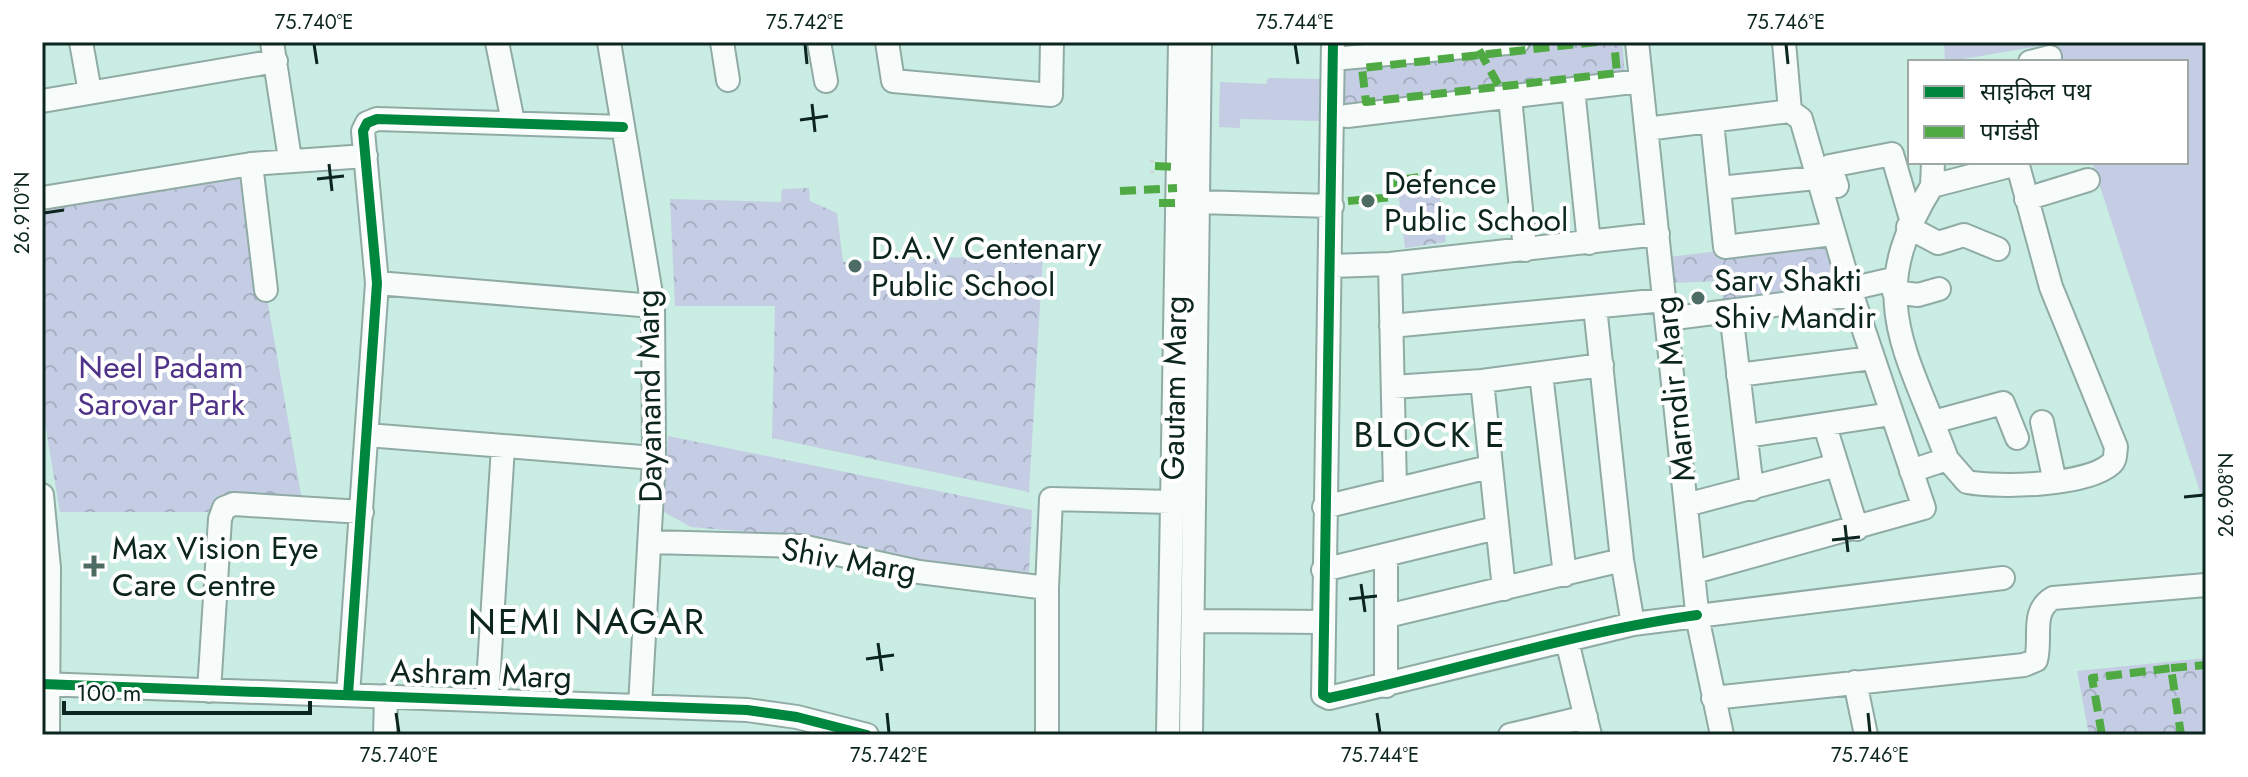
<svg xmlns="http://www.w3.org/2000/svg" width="2248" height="777" font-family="Jost,'Noto Sans Devanagari',sans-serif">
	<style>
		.grass { fill: #c4cde3 }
		.park { fill: url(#park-crowns) }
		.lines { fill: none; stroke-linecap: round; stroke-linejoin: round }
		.minor-casing { stroke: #90aba4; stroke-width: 26 }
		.path { stroke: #cdd8d5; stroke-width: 3; stroke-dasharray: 4 4; stroke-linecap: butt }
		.minor { stroke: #f7fcfb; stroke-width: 22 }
		.quiet { stroke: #50aa43; stroke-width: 8; stroke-dasharray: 16 8; stroke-linecap: butt }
		.cycleway-casing { stroke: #fff; stroke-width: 15 }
		.cycleway { stroke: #00873e; stroke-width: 10 }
		.ticks { fill: none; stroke: #0c251f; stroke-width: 3 }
		.poi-dot { fill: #4e6b64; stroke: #fff; stroke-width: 3 }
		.labels { text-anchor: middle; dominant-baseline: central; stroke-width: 8; stroke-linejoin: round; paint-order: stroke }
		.poi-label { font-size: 32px; fill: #0c251f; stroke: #fff; text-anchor: start }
		.park-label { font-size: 32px; fill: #503288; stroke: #fff }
		.street-label { font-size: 32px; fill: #0c251f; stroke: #fff }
		.quarter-label { font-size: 36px; letter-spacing: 2px; fill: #0c251f; stroke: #fff }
		.neatline { fill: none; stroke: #0c251f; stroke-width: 3 }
		.ticks-label { font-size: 20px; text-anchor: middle; fill: #0c251f }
	</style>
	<defs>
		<pattern id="park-crowns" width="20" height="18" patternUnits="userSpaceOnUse" patternTransform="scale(2)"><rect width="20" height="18" fill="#c4cde3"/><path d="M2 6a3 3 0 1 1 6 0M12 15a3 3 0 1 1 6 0" fill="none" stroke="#a7b0c2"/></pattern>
	</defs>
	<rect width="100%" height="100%" fill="#c9ece3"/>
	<!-- grass -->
	<path class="grass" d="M1944,42H2206V510L2092,162H2186V62H2058L2052,44L1945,62Z
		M1268,78L1321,79V121L1240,119V128L1219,127L1220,82L1266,84Z"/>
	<!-- park -->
	<path class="park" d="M1565,42H1622L1625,74L1344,110L1342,66Z
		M245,171L304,512H60L42,406V206Z
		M1425,179L1440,199L1446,242L1405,248L1397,182Z
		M809,188L810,201L837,213L843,262L1043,254L1029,492L772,438L775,306H675L670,199L781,202L782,189Z
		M1825,238L1837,295L1725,310L1720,281L1671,283L1669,257Z
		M668,436L1032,510L1029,573L949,570L810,537L691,527L664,512Z
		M2206,658V735H2089L2077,671Z"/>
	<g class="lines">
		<defs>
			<path id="minor" d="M81,42L90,92
				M272,42L290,159
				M497,42L513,122
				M609,42L653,306L654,458L640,706
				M722,42L728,80
				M819,42L826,81
				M887,42L893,81L1051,95L1052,42
				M1333,42L1323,695L1329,698L1633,624L2003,578
				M1637,42L1698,621L1722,735
				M1784,42L1790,111
				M1333,59L1518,42
				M2030,62L2050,57
				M1573,89L1589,243
				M1510,97L1525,250
				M42,101L276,61
				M1347,116L1641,81
				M1712,122L1725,247L1833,234
				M1646,129L1790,111L1801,119L1852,295L1924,508L1695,572
				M251,164L266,290
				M1837,186L1830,166L1892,154L1911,219
				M1932,186L1933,162
				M1719,188L1816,178
				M42,198L251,164L366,156
				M2026,199L2088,180
				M1199,202L1332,206
				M1908,227L1938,243L1964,235L1998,249
				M1390,264L1395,489
				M1331,266L1390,264L1658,234
				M377,283L653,306
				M1850,289L1893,279
				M1894,292L1918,295L1939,289
				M1595,307L1622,560L1633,624
				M1731,312L1752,489
				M1667,319L1852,295
				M1391,326L1664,300
				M1541,374L1565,575
				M1738,375L1872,358
				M1482,381L1504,589
				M1393,387L1482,381L1602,365
				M1933,422L2003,403L2017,438
				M2042,422L2055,482
				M1825,426L1857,529
				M367,435L654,458
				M1747,436L1891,414
				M1947,459L1967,482C1999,488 2086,486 2111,464C2116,460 2115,453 2116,447L2051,287L2017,162
				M1911,471L1947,459C1907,350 1862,298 1932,186L2017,164
				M42,495L49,568L48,735
				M1686,505L1837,465
				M1324,507L1489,467
				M650,542L801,546L919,572L1047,588
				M1386,556V686
				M1323,570L1496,528
				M1387,616L1622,560
				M1193,621L1321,622
				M1567,641L1590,735
				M1855,682L1866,735
				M42,684L747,710L797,717L867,735
				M209,691L220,519L224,508L234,504L362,512
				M348,695L377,283L363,131L367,123L377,119L623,127
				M1713,698L2024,665L2036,660C2042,638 2030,611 2053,598L2206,585
				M487,699L503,447
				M385,735L386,696
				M1047,735V588L1051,499L1172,502
				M1168,735L1180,42
				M1191,735L1200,42
				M1510,735L1586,717"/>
		</defs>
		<!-- minor casing -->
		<use href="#minor" class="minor-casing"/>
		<!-- path -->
		<path class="path" d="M1150,161H1155
			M1150,172H1155"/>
		<!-- minor -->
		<use href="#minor" class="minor"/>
		<!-- quiet -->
		<path class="quiet" d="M1597,42L1362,68L1366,102L1617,73L1614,42
			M1479,50L1499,86
			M1155,166L1178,167
			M1120,191L1177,188
			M1348,201L1394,197L1393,181L1427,176
			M1159,203H1177
			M2171,668L2206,665
			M2102,735L2092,678L2171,668L2181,735"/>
		<defs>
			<path id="cycleway" d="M1333,42L1323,695L1329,698C1452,672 1573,632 1697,615
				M42,684L747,710L797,717L867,735
				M348,695L377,283L363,131L367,123L377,119L623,127"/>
		</defs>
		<!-- cycleway casing -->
		<use href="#cycleway" class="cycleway-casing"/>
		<!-- cycleway -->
		<use href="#cycleway" class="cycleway"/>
	</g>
	<!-- ticks -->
	<path class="ticks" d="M314,44L317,64M805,44L807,64M1295,44L1298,64M1786,44L1788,64M812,104L815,132M800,120L828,116M329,164L332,191M317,179L344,176M44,213L64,210M2184,497L2204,495M1845,525L1848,552M1832,540L1860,537M1361,584L1365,612M1349,599L1377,596M878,643L882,671M866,659L894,655M396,713L399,733M887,713L889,733M1377,713L1380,733M1868,713L1870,733"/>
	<!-- markers -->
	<g class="poi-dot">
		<circle cx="1368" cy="201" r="8"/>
		<circle cx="855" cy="266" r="8"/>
		<circle cx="1698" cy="298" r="8"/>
		<path d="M90 554h8v8h8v8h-8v8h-8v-8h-8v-8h8z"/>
	</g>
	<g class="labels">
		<!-- poi labels -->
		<g class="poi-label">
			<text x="1384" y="183">Defence<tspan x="1384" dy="37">Public School</tspan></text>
			<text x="871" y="248">D.A.V Centenary<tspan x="871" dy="37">Public School</tspan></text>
			<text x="1714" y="280">Sarv Shakti<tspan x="1714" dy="37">Shiv Mandir</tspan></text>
			<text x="112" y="548">Max Vision Eye<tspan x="112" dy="37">Care Centre</tspan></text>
		</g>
		<!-- park labels -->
		<g class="park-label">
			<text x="161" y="367">Neel Padam<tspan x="161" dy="37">Sarovar Park</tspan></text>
		</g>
		<!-- street labels -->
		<g class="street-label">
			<text transform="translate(1174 388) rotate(-89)">Gautam Marg</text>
			<text transform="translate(1674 389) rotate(-96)">Marndir Marg</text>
			<text transform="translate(649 396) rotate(-91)">Dayanand Marg</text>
			<text transform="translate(849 560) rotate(10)">Shiv Marg</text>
			<text transform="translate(481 674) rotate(2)">Ashram Marg</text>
		</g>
		<!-- quarter labels -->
		<g class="quarter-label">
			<text x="1430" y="434">BLOCK E</text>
			<text x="587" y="621">NEMI NAGAR</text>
		</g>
	</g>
	<!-- border -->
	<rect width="2248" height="777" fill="none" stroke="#ffffff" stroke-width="88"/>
	<!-- legend -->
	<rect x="1908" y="60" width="280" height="104" fill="#ffffff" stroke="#9ea8a5" stroke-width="2"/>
	<rect x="1924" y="86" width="40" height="12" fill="#00873e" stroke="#9ea8a5" stroke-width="2"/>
	<text x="1980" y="100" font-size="24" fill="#0c251f">साइकिल पथ</text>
	<rect x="1924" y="126" width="40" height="12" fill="#50aa43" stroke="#9ea8a5" stroke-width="2"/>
	<text x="1980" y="140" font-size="24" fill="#0c251f">पगडंडी</text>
	<!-- scale -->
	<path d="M64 701v12h246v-12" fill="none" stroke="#0c251f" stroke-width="4"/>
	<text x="76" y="701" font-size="24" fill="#0c251f" stroke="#ffffff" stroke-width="6" paint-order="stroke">100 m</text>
	<rect x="44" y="44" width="2160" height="689" class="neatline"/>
	<g class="ticks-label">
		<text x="314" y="29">75.740°E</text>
		<text x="805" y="29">75.742°E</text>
		<text x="1295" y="29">75.744°E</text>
		<text x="1786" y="29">75.746°E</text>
		<text transform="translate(22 213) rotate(-90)" y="7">26.910°N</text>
		<text transform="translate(2226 495) rotate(-90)" y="7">26.908°N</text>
		<text x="399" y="762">75.740°E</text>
		<text x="889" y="762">75.742°E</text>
		<text x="1380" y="762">75.744°E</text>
		<text x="1870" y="762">75.746°E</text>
	</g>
</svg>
